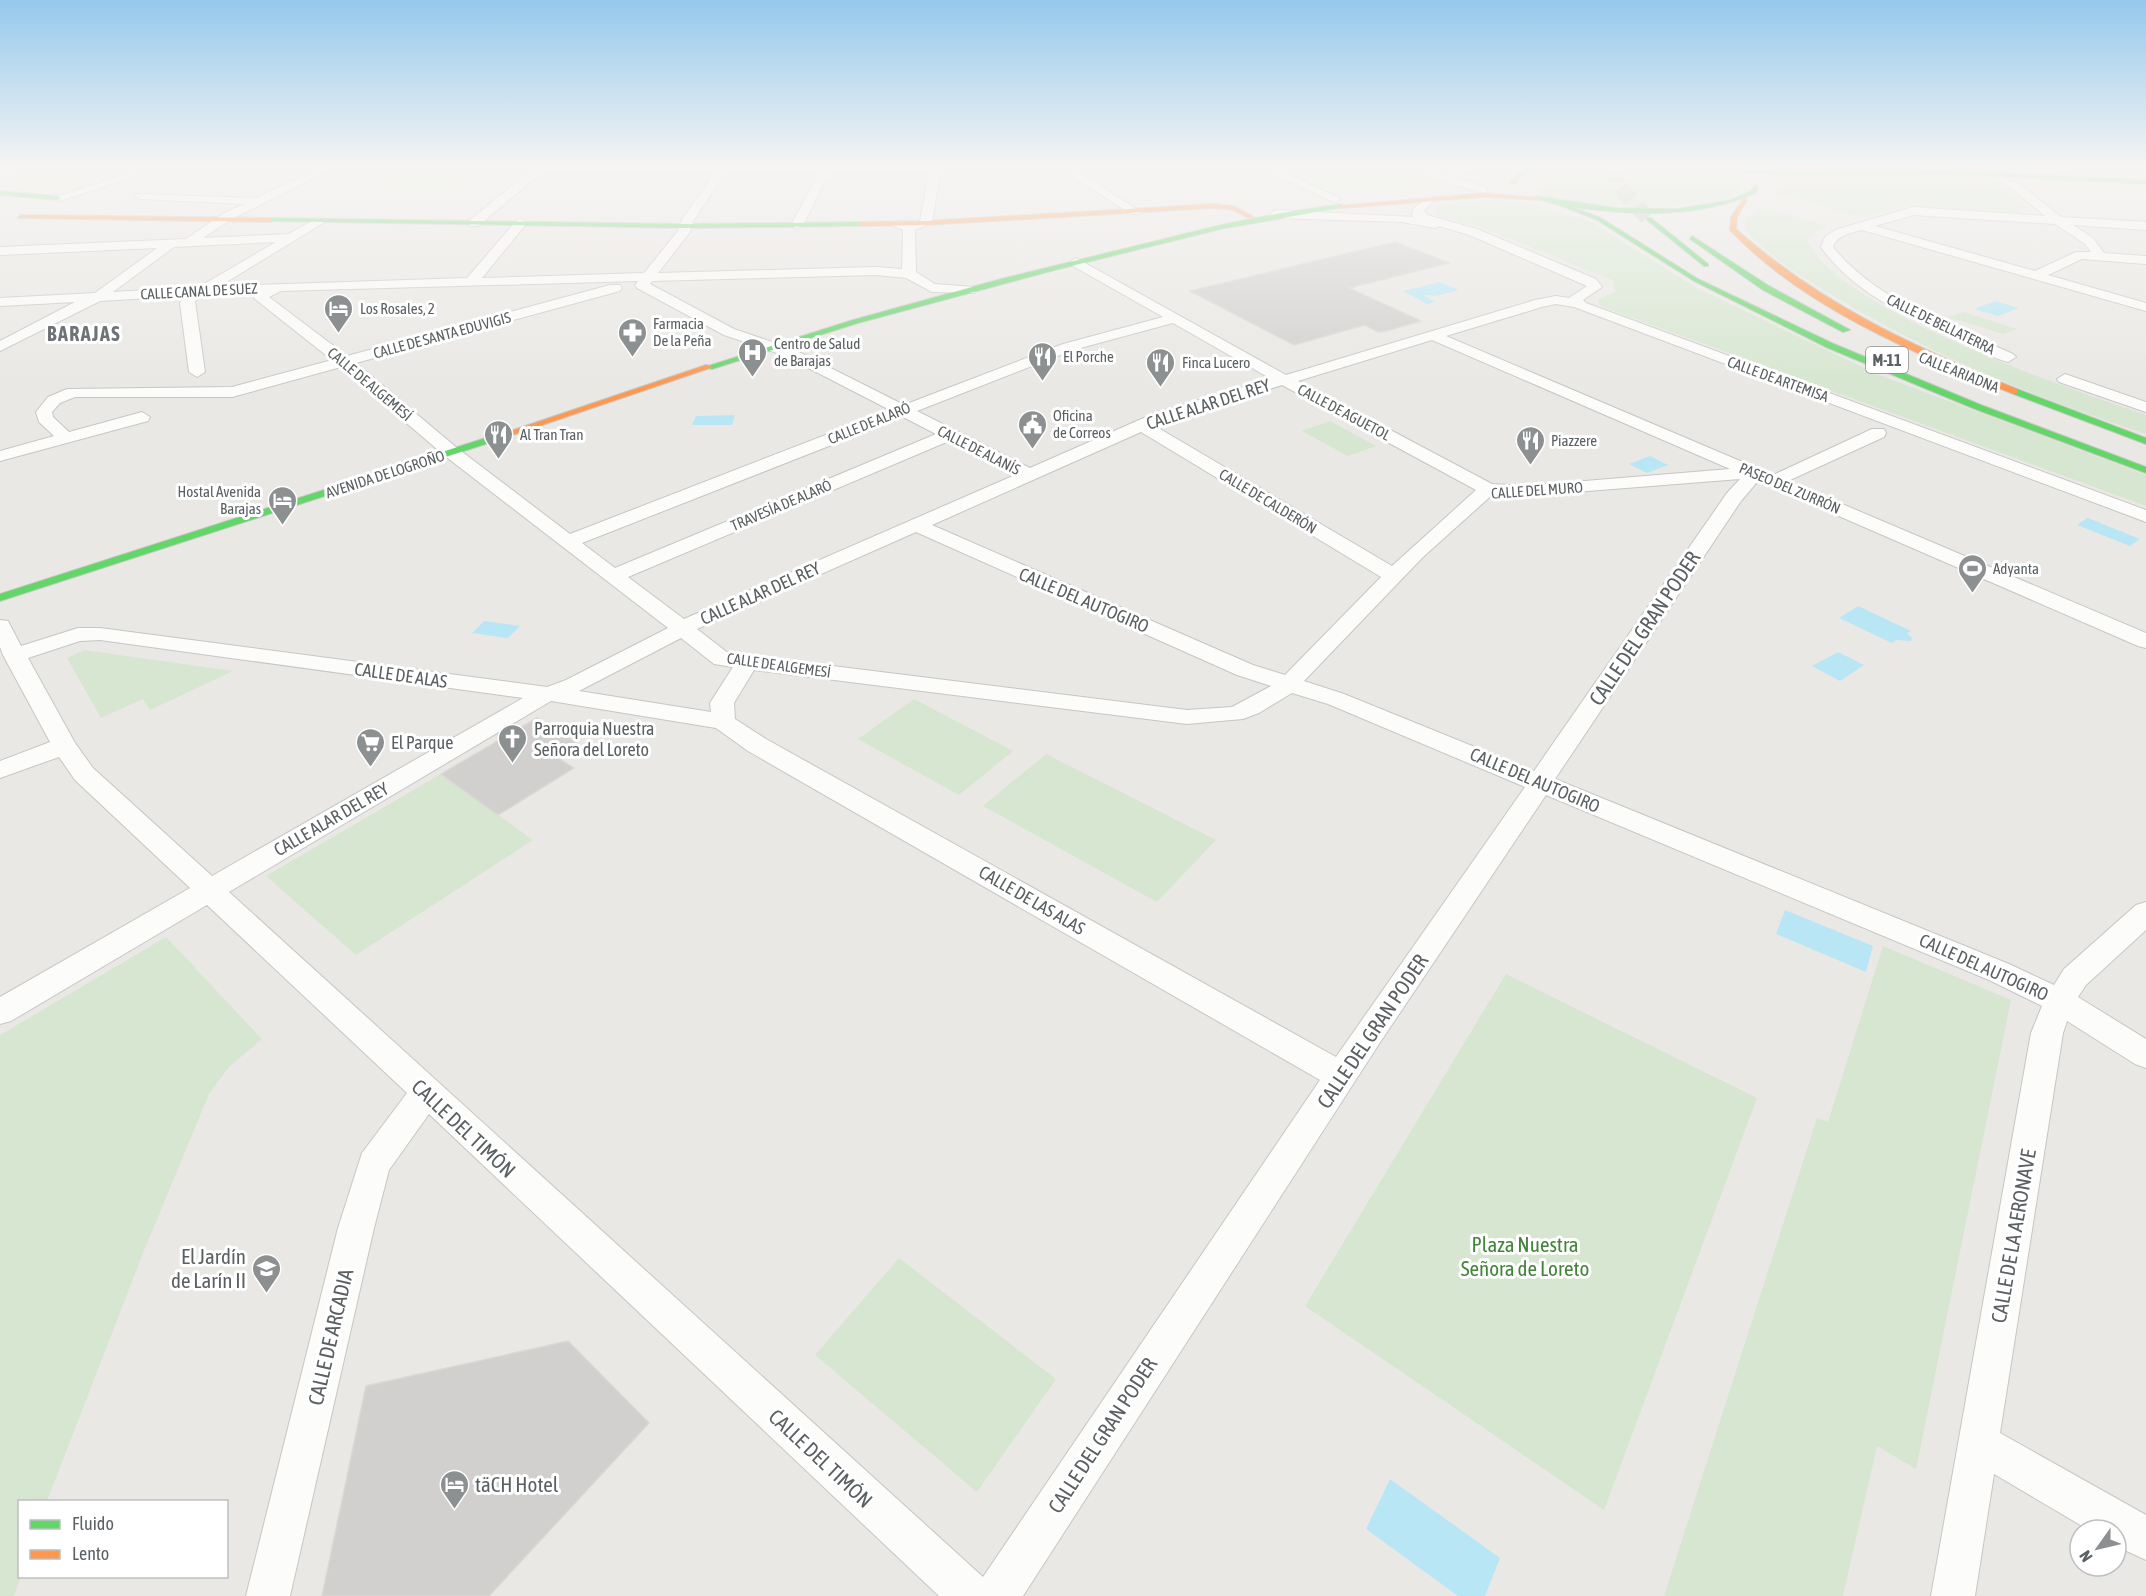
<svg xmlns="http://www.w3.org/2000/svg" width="2146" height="1596" font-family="'Asap Condensed',sans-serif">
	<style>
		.green { fill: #d6e6d0 }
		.water { fill: #b9e6f5 }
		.building { fill: #d2d0cf; stroke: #dad7d4; stroke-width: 1.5 }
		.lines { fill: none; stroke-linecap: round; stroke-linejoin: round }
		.highway-tunnel { stroke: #c6c6c4; stroke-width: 16; stroke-dasharray: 16 8; stroke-linecap: butt }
		.street-casing { stroke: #c6c6c6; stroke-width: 2 }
		.fast-casing { stroke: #c6c6c6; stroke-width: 2 }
		.slow-casing { stroke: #c6c6c6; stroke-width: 2 }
		.street { fill: #fcfcfb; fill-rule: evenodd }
		.fast { fill: #63d668; fill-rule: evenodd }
		.slow { fill: #ff974d; fill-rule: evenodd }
		.labels { text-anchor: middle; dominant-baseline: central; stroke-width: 6; stroke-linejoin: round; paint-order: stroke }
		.far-street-label { font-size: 15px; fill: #5b6063; stroke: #fff }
		.far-poi-label { font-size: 15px; fill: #5b6063; stroke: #fff; text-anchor: start }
		.shield { fill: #fff; stroke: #8c9092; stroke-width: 1.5 }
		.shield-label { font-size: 16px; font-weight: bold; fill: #5b6063 }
		.street-label { font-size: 18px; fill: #5b6063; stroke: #fff }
		.poi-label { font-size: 18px; fill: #5b6063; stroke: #fff; text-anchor: start }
		.far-district-label { font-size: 20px; font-weight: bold; letter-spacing: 1.5px; fill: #6c7275; stroke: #fff }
		.near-street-label { font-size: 21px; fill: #5b6063; stroke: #fff }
		.near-park-label { font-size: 21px; fill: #428438; stroke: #fff }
		.near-poi-label { font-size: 21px; fill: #5b6063; stroke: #fff; text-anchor: end }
	</style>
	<rect width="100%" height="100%" fill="#eae8e5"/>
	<!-- green -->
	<path class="green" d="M338,166H468L473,167L443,189H380L410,169L362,168L338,178L313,177Z
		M1277,166H1394L1440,182L1334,192Z
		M1583,166C1615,164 1724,160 1743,188C1733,211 1605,207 1580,203C1564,201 1545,198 1531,189L1543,188L1546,182L1604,181Z
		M25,178L95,183L79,189L25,185L30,183L14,181Z
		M1915,181L1999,184L2027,208L2019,210L2022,213L1908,205L1862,217L1773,193L1775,188L1782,184Z
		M1497,199L1527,204L1588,220L1697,288L1879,375L2146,475V506L1603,307L1599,304L1598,299L1615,292L1612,280L1481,227L1437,216L1433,211L1436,205Z
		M1761,207L1827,226L1813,233L1808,240C1834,309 2075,391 2146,415V434C2037,398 1928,354 1831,294C1800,275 1768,257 1745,229L1746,219Z
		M1964,312L2017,329L2003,334L1948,317Z
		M1330,421L1376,446L1348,456L1302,431Z
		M84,650L233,671L150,710L143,699L101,718L67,658Z
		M914,699L1013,751L959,795L858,739Z
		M1046,754L1216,840L1157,902L983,806Z
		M441,774L533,840L356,955L266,876Z
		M166,937L262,1039L229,1067L209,1094L143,1253L47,1501L20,1502L21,1577L14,1596H0V1035Z
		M1883,946L2011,1000L1916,1469L1877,1446L1843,1596H1664L1817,1118L1828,1122Z
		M1506,974L1757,1098L1604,1510L1305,1306Z
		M899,1258L1056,1379L977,1492L815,1355Z"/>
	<!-- water -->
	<path class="water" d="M1440,282L1459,290L1436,296L1423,295L1436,302L1427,304L1403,291Z
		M1995,301L2019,308L1998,316L1974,309Z
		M735,415L732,425H692L696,416Z
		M1650,456L1668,465L1647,473L1629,464Z
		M2087,518H2088L2140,539L2130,546L2077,525Z
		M1858,606L1911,631L1907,633L1912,638L1911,641L1896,640L1892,643L1839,618Z
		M484,621L520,626L508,638L472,633Z
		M1838,652L1864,665L1840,681L1812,666Z
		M1785,910L1873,946L1866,972L1776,934Z
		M1390,1479L1500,1558L1485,1596H1458L1366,1529Z"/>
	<!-- building -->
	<path class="building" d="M1395,242L1449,263L1349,288L1421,321L1386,331L1378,332L1365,325L1294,345L1190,291Z
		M537,718L578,744L556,757L574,768L498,815L441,774Z
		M568,1341L649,1423L489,1596H322L366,1386Z"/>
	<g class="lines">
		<!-- highway-tunnel -->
		<path class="highway-tunnel" d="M1615,166V182L1649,219"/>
		<defs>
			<path id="street" d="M21,166H37L0,179V172Z
				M151,166H167L63,200L59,201L53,198Z
				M324,166H338L232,219L203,238L289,234L315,219L319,218L325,222L220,286L467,278L517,220L521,219L527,223L482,278L644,273L678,231L681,221L714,174H540L478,226H470V220L528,173L498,169L493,166H965L964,168L940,172L932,223L915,230L916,272L935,284L974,287L976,290L974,293L932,292L906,278L876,275L652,281L650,284L734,329L793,349L904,405L1063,344L1163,317L1071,265L1070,262L1076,258L1286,375L1535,300L1556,296L1569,298L1587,286L1469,235L1439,226L1435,228L1402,222L1276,218L1270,214L1276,210L1414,217L1412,214L1414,208L1429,196L1435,199L1424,211L1427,215L1477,229L1596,279L1602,287L1583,300L1586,303L2146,510V522L1574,307L1556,304L1542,307L1446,336L1773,475L1872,429H1884L1886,433L1884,437L1788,481L2146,633V648L2138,646L1758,481L1741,501L1555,779L2009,964L2054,985L2064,969L2136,905L2146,902V930L2086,985L2078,997L2146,1039V1068L2135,1064L2067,1021L2063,1033L2000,1433L2146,1515V1560L2116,1546V1530H2089L1994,1474L1975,1596H1931L2031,1033L2042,1006L1989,980L1546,795L1379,1044L1023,1596H939L429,1114L389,1170L374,1228L290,1596H246L338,1228L362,1153L407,1093L207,905L11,1021L0,1024V997L190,888L75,780L59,757L0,778V761L50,742L3,655L0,647V620L8,621L21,646L78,628H100L547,687L566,680L668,628L445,456L341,367L232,397H75L60,403L52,412L53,417L69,432L142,412L150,417L148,421L0,461V451L54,436L39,422L36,412L48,397L67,389L232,387L332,360L255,299L253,296L257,292L205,295L195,301L205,372L197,377L189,372L180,303L184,296L100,301L0,351V341L75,302L0,306V298L95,293L157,248L0,255V247L186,239L224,213L244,204L140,199L134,196L136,194L256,198ZM829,173H929L920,221L909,224L897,221L891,225L903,230L902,269L876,267L658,273L690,232L693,221L725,174H819L791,225L797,229L803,225ZM276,242L199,287L113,292L174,247ZM638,281L635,285L637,288L724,335L783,355L890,410L570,534L457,448L356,363L620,291L622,288L620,285H610L347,356L269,297L281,291ZM1173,323L1271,379L1155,413L1030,468L917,411L1073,350ZM1432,340L1730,469L1524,486L1492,484L1298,381ZM1282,385L1476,490L1392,566L1155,426ZM903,417L936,434L615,568L582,543ZM1141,432L1381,577L1285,675L1253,665L932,525ZM949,441L1015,475L684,619L628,577ZM1740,479L1727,493L1534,771L1344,694L1304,681L1422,558L1492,495L1524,496ZM916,532L1237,675L1271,686L1232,707L1187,710L728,653L697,629ZM681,638L714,664L733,667L710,703L711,712L579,691ZM100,640L523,698L212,876L93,768L75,743L28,658L80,641ZM754,670L1187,724L1243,719L1259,713L1292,693L1328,704L1525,787L1336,1057L766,739L735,719L734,703ZM551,701L716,728L748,751L1320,1080L983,1577L229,892Z
				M1057,166H1069L1141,212L1139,214H1131Z
				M1258,166H1272L1341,199L1335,202L1331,201Z
				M1402,166H1418L1444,174L1475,166H1492L1455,178L1487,188V192L1483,193L1438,180Z
				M2002,177L2019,184L2061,217L2146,222V230L2073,225L2093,238L2104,253L2146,256V264L2082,259L2048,275L2146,303V311L1862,230C1851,233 1837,235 1833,247C1876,301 1952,326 2013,354L2016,357L2008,362C1992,358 1976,348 1961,341C1911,318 1854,294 1821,247L1825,237L1835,230L1913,207L2045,216L2011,188L1998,182V178ZM1914,215L2055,224L2085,244L2091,252H2076L2035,271L1875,226Z
				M2065,374L2146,402V412L2059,382L2057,379Z"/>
			<path id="fast" d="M1535,166H1552L1525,173L1514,184H1510L1521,171Z
				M1709,166H1715L1717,168L1712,169Z
				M1720,167L1782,171L1950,170L2146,180V184L1950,174L1782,175L1718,170Z
				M1755,185L1758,187L1756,193C1698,218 1634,216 1572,207L1601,218L1698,279L1834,344L1981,405L2146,467V473L1975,409L1828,348L1694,281L1597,220L1559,205L1533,198L1536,196L1616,208L1677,209L1730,200L1751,191Z
				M0,191L58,196L61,198L58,200L0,195Z
				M1342,204L1344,207L1221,229L1055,270L858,323L712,369L705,367L853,320L1001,279L1221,225L1281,213Z
				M270,218L686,224L861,222L864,224L861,226L686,228L268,221Z
				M1647,218H1651L1708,264V266H1704L1647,220Z
				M1692,236L1769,286L1850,330L1843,332L1763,290L1690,239Z
				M2011,389H2017L2146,438V444L2011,393Z
				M495,435L500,438L498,440L0,601V594Z"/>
			<path id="slow" d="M1484,193L1541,198L1538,200L1484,197L1342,208L1339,206Z
				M1744,198L1747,200L1737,217L1736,229C1820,304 1914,347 2017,389V393H2011C1914,353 1803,307 1730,230L1731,217Z
				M1213,204L1233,206L1254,217L1249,218L1230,209L1213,208L926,225L861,226L858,224L861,222L926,221Z
				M20,215L270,218L273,220L270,222L18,218Z
				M706,365L713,367L498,440L490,438Z"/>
		</defs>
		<!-- street casing -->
		<use href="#street" class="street-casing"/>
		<!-- fast casing -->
		<use href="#fast" class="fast-casing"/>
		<!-- slow casing -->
		<use href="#slow" class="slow-casing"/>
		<!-- street -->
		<use href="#street" class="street"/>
		<!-- fast -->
		<use href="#fast" class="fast"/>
		<!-- slow -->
		<use href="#slow" class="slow"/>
	</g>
	<!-- sky -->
	<linearGradient id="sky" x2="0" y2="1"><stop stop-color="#95c8ed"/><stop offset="0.43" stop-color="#f6f5f3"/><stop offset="1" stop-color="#f6f5f3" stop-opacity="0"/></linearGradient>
	<rect width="2146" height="389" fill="url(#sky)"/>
	<!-- icons -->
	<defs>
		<symbol id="hotel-pin" viewBox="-11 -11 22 30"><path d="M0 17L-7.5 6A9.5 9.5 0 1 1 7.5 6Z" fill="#8d9090" stroke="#fff"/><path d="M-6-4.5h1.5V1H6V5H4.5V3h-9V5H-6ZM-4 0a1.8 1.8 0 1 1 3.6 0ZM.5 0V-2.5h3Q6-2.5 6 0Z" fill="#fff"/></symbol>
		<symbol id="pharmacy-pin" viewBox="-11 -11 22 30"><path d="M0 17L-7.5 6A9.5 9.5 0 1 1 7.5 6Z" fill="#8d9090" stroke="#fff"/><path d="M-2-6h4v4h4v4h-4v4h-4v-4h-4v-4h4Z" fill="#fff"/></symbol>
		<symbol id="hospital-pin" viewBox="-11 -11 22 30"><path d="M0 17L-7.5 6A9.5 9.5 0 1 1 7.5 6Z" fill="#8d9090" stroke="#fff"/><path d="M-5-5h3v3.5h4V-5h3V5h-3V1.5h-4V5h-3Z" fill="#fff"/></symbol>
		<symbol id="restaurant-pin" viewBox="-11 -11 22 30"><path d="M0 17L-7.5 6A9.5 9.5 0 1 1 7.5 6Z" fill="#8d9090" stroke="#fff"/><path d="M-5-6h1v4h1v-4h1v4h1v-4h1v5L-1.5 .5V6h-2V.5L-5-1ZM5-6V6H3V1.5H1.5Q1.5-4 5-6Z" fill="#fff"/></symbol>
		<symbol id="civic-pin" viewBox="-11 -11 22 30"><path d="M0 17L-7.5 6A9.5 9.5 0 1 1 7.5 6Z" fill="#8d9090" stroke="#fff"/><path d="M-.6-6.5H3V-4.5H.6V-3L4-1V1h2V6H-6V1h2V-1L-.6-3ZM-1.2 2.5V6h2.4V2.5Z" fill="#fff"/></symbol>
		<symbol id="stadium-pin" viewBox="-11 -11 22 30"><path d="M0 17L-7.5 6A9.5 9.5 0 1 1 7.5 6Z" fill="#8d9090" stroke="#fff"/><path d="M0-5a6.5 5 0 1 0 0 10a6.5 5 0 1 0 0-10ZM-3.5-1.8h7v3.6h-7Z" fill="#fff"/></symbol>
		<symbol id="church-pin" viewBox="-11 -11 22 30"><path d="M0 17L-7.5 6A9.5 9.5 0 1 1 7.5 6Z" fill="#8d9090" stroke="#fff"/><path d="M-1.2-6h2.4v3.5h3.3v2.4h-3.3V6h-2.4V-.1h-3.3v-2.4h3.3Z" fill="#fff"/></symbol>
		<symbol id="supermarket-pin" viewBox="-11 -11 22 30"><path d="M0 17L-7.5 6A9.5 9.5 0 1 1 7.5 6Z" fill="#8d9090" stroke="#fff"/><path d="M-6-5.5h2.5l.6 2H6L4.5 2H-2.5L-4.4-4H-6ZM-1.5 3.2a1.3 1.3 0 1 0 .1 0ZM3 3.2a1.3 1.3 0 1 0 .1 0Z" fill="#fff"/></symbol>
		<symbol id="school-pin" viewBox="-11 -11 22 30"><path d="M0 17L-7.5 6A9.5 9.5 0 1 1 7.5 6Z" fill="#8d9090" stroke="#fff"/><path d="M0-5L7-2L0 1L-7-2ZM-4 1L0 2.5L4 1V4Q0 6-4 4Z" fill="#fff"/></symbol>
	</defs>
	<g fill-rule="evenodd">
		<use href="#hotel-pin" x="322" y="292" width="33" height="45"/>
		<use href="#pharmacy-pin" x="616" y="316" width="33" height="45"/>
		<use href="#hospital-pin" x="736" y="336" width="33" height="45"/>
		<use href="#restaurant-pin" x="1026" y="340" width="33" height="45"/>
		<use href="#restaurant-pin" x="1144" y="346" width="33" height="45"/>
		<use href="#civic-pin" x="1016" y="408" width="33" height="45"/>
		<use href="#restaurant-pin" x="482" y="418" width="33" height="45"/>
		<use href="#restaurant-pin" x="1514" y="424" width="33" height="45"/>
		<use href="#hotel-pin" x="266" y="484" width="33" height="45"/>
		<use href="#stadium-pin" x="1956" y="552" width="33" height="45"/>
		<use href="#church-pin" x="496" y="722" width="33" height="45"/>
		<use href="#supermarket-pin" x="354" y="726" width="33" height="45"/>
		<use href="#school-pin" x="250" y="1252" width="33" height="45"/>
		<use href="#hotel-pin" x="438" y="1468" width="33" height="45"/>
	</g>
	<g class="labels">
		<!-- far-street labels -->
		<g class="far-street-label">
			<text transform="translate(199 291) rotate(-3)">CALLE CANAL DE SUEZ</text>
			<text transform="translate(1941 324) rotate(26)">CALLE DE BELLATERRA</text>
			<text transform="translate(442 335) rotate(-15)">CALLE DE SANTA EDUVIGIS</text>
			<text transform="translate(1959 372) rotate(22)">CALLE ARIADNA</text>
			<text transform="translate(1778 379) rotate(20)">CALLE DE ARTEMISA</text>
			<text transform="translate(370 384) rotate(40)">CALLE DE ALGEMESÍ</text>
			<text transform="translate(1344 412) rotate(28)">CALLE DE AGUETOL</text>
			<text transform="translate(869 423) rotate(-22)">CALLE DE ALARÓ</text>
			<text transform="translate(979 450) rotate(27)">CALLE DE ALANÍS</text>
			<text transform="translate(385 474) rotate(-18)">AVENIDA DE LOGROÑO</text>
			<text transform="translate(1790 488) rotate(23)">PASEO DEL ZURRÓN</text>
			<text transform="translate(1537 490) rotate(-4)">CALLE DEL MURO</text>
			<text transform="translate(1268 501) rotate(31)">CALLE DE CALDERÓN</text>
			<text transform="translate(781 505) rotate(-23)">TRAVESÍA DE ALARÓ</text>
			<text transform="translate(779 665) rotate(8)">CALLE DE ALGEMESÍ</text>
		</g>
		<!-- far-poi labels -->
		<g class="far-poi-label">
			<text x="360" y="308">Los Rosales, 2</text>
			<text x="653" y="323">Farmacia<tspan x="653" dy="17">De la Peña</tspan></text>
			<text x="774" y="343">Centro de Salud<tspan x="774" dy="17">de Barajas</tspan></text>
			<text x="1063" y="356">El Porche</text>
			<text x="1182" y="362">Finca Lucero</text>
			<text x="1053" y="415">Oficina<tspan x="1053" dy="17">de Correos</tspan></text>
			<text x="520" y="434">Al Tran Tran</text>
			<text x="1551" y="440">Piazzere</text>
			<text x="261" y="491" text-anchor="end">Hostal Avenida<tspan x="261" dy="17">Barajas</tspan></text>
			<text x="1993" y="568">Adyanta</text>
		</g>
		<!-- shield labels -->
		<rect class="shield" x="1866" y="347" width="42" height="26" rx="4.5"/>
		<g class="shield-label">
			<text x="1887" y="360">M-11</text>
		</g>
		<!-- street labels -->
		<g class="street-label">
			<text transform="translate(1208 404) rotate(-18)">CALLE ALAR DEL REY</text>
			<text transform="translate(760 593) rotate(-24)">CALLE ALAR DEL REY</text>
			<text transform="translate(1084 600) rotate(23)">CALLE DEL AUTOGIRO</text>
			<text transform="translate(401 675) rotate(8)">CALLE DE ALAS</text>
			<text transform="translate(1535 780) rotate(23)">CALLE DEL AUTOGIRO</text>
			<text transform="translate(331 819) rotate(-30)">CALLE ALAR DEL REY</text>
			<text transform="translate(1032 900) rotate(30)">CALLE DE LAS ALAS</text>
			<text transform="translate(1984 967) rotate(24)">CALLE DEL AUTOGIRO</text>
		</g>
		<!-- poi labels -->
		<g class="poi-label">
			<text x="534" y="728">Parroquia Nuestra<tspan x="534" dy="21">Señora del Loreto</tspan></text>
			<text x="391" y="742">El Parque</text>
		</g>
		<!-- far-district labels -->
		<g class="far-district-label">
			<text x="84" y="333">BARAJAS</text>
		</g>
		<!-- near-street labels -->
		<g class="near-street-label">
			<text transform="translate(1644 628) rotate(-56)">CALLE DEL GRAN PODER</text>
			<text transform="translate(1372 1031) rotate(-56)">CALLE DEL GRAN PODER</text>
			<text transform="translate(464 1128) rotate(43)">CALLE DEL TIMÓN</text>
			<text transform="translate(2013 1236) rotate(-80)">CALLE DE LA AERONAVE</text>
			<text transform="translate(330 1337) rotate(-77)">CALLE DE ARCADIA</text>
			<text transform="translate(1102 1435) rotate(-57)">CALLE DEL GRAN PODER</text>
			<text transform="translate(821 1458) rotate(43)">CALLE DEL TIMÓN</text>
		</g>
		<!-- near-park labels -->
		<g class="near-park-label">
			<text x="1525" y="1244">Plaza Nuestra<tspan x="1525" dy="24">Señora de Loreto</tspan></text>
		</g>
		<!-- near-poi labels -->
		<g class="near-poi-label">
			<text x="246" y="1256">El Jardín<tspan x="246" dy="24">de Larín II</tspan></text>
			<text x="475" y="1484" text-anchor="start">täCH Hotel</text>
		</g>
	</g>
	<!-- legend -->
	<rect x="18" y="1500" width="210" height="78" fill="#ffffff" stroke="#bdbfc1" stroke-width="1.5"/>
	<rect x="30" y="1520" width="30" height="9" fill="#63d668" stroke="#bdbfc1" stroke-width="1.5"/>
	<text x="72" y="1530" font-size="18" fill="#5b6063">Fluido</text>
	<rect x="30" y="1550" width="30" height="9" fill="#ff974d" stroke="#bdbfc1" stroke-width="1.5"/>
	<text x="72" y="1560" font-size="18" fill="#5b6063">Lento</text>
	<!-- north arrow -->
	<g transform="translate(2098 1548) rotate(236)"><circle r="28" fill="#ffffff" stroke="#bdbfc1" stroke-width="1.5"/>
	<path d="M0-4.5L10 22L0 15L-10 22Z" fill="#8d9090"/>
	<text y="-9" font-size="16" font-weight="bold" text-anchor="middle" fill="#5b6063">N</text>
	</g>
</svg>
